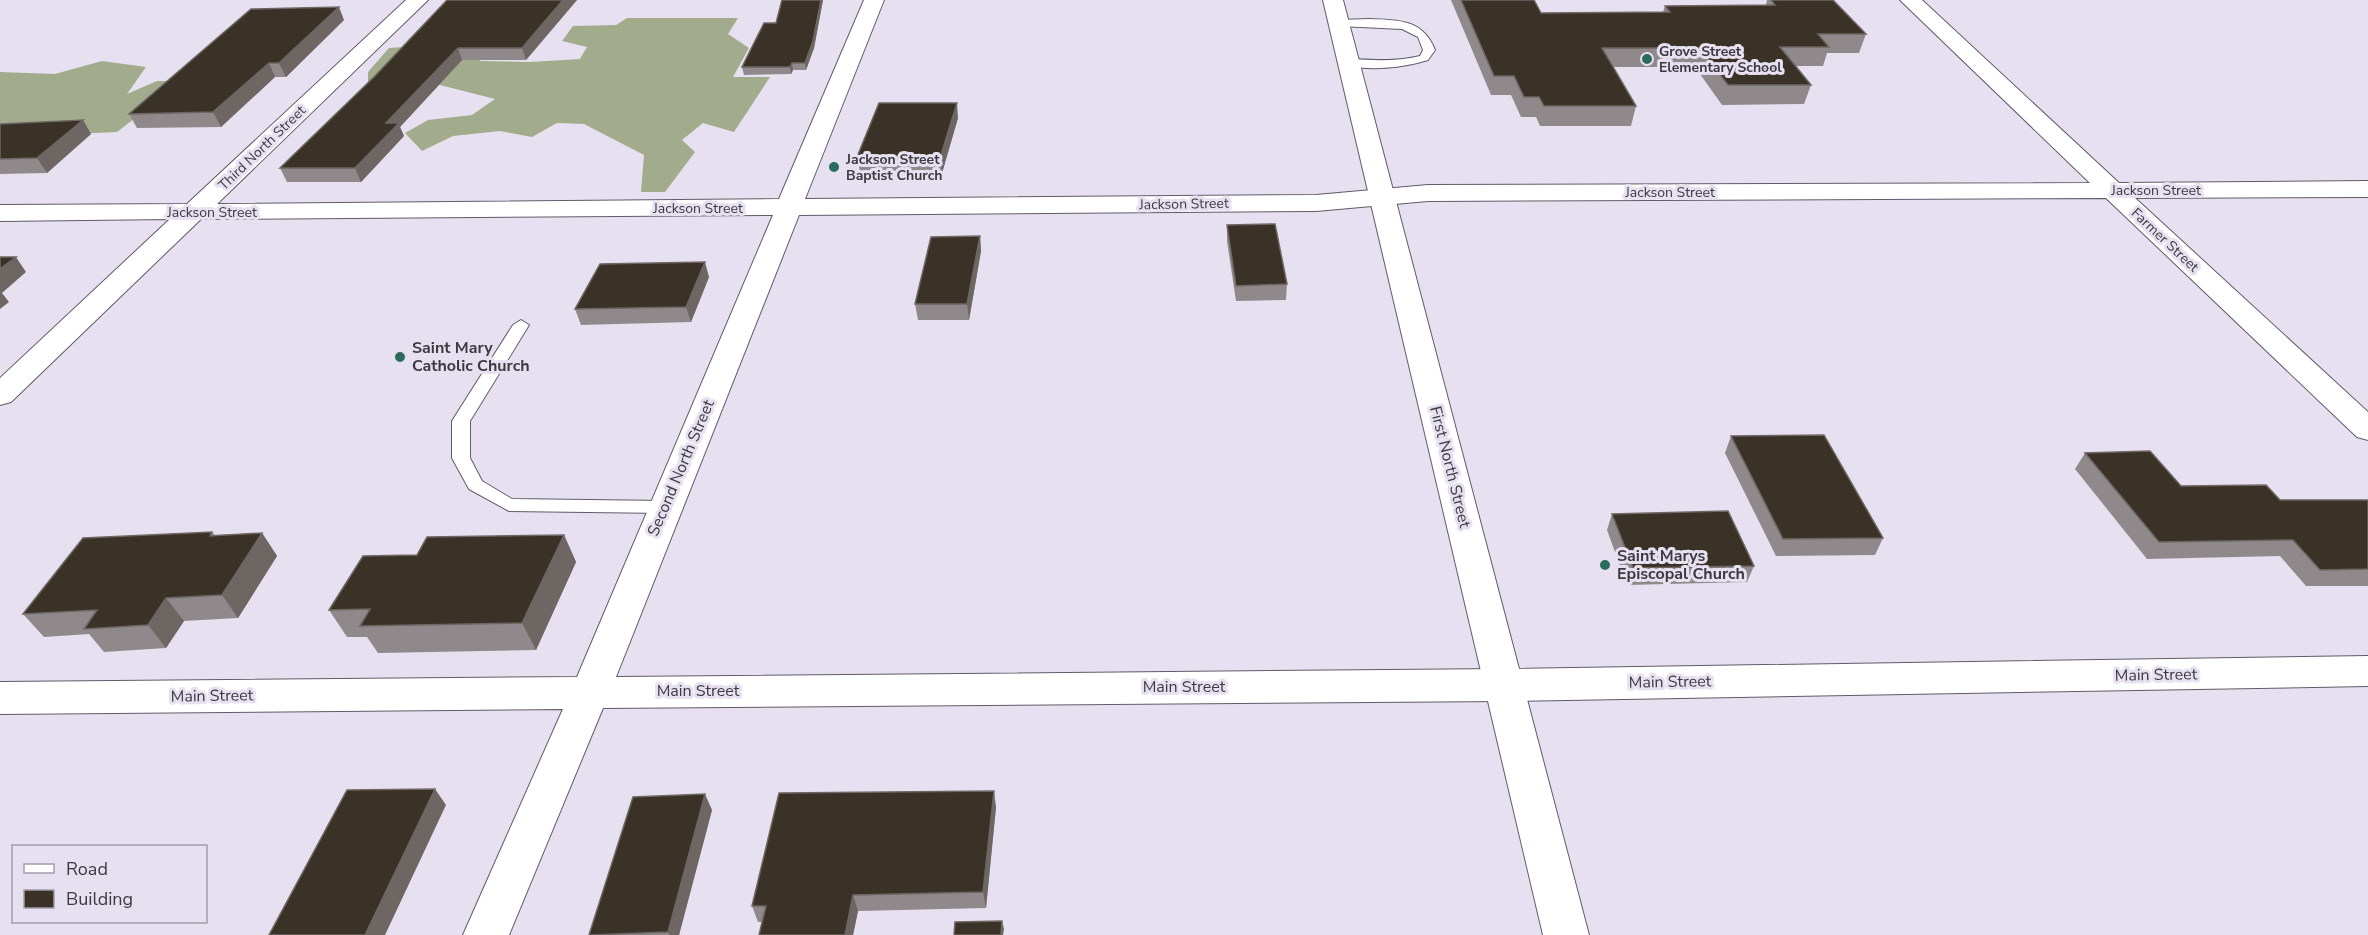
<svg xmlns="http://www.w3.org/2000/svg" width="2368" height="935" font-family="'Nunito Sans',sans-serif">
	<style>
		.forest { fill: #a2ac8c }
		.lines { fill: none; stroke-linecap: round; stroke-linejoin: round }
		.service-casing { stroke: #615a68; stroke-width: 2 }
		.minor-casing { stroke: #615a68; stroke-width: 2 }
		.tertiary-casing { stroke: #615a68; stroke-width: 2 }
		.service { fill: #fff; fill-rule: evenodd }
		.minor { fill: #fff; fill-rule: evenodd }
		.tertiary { fill: #fff; fill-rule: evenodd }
		.wall { fill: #90898c }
		.shaded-wall { fill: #6e6663 }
		.building { fill: #3a3227; stroke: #6e6663; stroke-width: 1.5 }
		.poi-dot { fill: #2a6b5b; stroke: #e7e0f0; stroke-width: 2 }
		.labels { text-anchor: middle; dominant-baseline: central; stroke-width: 6; stroke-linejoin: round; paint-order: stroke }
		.far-poi-label { font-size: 14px; font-weight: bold; fill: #3c393f; stroke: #e7e0f0; text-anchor: start }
		.far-street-label { font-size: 14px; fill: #3c393f; stroke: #e7e0f0 }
		.poi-label { font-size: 16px; font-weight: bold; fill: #3c393f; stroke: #e7e0f0; text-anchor: start }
		.street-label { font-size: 16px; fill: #3c393f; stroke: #e7e0f0 }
	</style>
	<rect width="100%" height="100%" fill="#e7e0f0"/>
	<!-- forest -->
	<path class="forest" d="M627,18H738L728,34L749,48L733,77H770L734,132L703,123L682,140L695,152L665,192H641L644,155L584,124L557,123L532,137L500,131L453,136L422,151L405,133L428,120L472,115L495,99L436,84L368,82V72L389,48L418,46L492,27L480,61L530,62L580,59L587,47L562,41L573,26L616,25Z
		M102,61L146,67L127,94L157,81H183L117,132L0,137V72L55,74Z"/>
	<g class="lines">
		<defs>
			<path id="service" d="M1369,19C1398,20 1423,19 1435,50L1428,60C1402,68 1371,71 1344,65V61L1348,59C1372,60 1396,62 1420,56L1423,50L1418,37L1402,29L1339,26L1333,23L1339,20Z
				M521,320L529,325L470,421V458L482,481L512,499L665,501L672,502L674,507L672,512L665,513L509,511L469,489L452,458V421L513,325Z"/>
			<path id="minor" d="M406,0H428L217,204L779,199L864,0H884L805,199L1316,195L1428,185L2090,183L1900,0H1922L2119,183L2368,181V197L2135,198L2368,412V440L2357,437L2106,198L1428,201L1316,211L799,215L616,677L1505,669L2368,656V686L1505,701L603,708L509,935H463L563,709L0,714V682L577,677L773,215L201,219L11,402L0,405V378L170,219L0,221V205L187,204Z"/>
			<path id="tertiary" d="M1323,0H1343L1589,935H1543Z"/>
		</defs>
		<!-- service casing -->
		<use href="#service" class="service-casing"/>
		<!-- minor casing -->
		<use href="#minor" class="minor-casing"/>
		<!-- tertiary casing -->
		<use href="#tertiary" class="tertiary-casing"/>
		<!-- service -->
		<use href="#service" class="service"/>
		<!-- minor -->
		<use href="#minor" class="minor"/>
		<!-- tertiary -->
		<use href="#tertiary" class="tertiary"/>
	</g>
	<!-- wall -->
	<path class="wall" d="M577,0L526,60H462L400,127L404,136L361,182H287L280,168L374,77Z
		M782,0H823L814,48L806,70H793L791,74L744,75L742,67L776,23Z
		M1451,0H1534L1541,13L1663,12L1665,6L1766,5L1767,0H1833L1866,34L1859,53H1827L1823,66H1796L1811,85L1804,104L1722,105L1695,67H1613L1636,106L1631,126H1540L1536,117H1521L1511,95H1491Z
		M344,20L286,77H275L221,127L137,128L129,114Z
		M958,118L942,173L860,172L857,157Z
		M83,120L91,134L47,173L0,174V124Z
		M1227,225L1287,284L1286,300L1236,301L1227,241Z
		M980,236L981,251L969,320H918L915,304Z
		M709,277L691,322L581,325L575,309Z
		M1731,436L1883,538L1875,555L1776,556L1725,453Z
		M2085,453L2181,486L2280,500H2368V586H2306L2280,556L2147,559L2075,469Z
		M1612,514L1754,566L1747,582L1627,585L1607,530Z
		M212,532L215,535L262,533L277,556L238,618L184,621L166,648L104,652L89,634L44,637L23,614Z
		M564,535L576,562L536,650L378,653L367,637H347L329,610L417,555Z
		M996,807L986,908L858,911L853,935H759L762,922H758L752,906Z
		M712,810L679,935H589Z"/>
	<!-- shaded-wall -->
	<path class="shaded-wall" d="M563,0H577L526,60L522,48Z
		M821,0H823L814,48L806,70L805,63Z
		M339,7L344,20L286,77L279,63Z
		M458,48L462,60L400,127L404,136L361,182L355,168L386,123Z
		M269,63L275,77L221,127L213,112Z
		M792,63L793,70L791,74L790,67Z
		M957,103L958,118L942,173L940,158Z
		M83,120L91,134L47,173L37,158Z
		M980,236L981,251L969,320L967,304Z
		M16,257L26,272L2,293L9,302L0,309V269Z
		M705,262L709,277L691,322L686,307Z
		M262,533L277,556L238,618L222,595Z
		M564,535L576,562L536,650L522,623Z
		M166,598L184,621L166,648L148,625Z
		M435,789L446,805L385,935H365Z
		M994,791L996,807L986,908L983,892Z
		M705,794L712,810L679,935H670L668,932Z
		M853,895L858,911L853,935H845Z
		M1002,921L1004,929L1003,935H1001Z"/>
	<!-- building -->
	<path class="building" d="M447,0H563L522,48H458L386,123H399L355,168H280L374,77Z
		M782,0H821L813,41L805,63H792L790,67H742L764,23H776Z
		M1461,0H1534L1541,13L1670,12L1665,6L1775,5L1771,0H1833L1866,34H1818L1829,47H1780L1811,85H1728L1700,48H1602L1636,106H1544L1539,97H1524L1514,76H1494Z
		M339,7L279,63H269L213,112L129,114L251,9Z
		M879,103H957L940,158L857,157Z
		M83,120L37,158L0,159V124Z
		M1275,224L1287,284L1236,286L1227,225Z
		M980,236L967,304H915L931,237Z
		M0,257H16L0,269Z
		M705,262L686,307L575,309L600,264Z
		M1824,435L1883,538L1783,539L1731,436Z
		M2150,451L2181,486L2266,485L2280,500H2368V569L2320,570L2293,540L2159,542L2085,453Z
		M1728,511L1754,566L1633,568L1612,514Z
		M212,532L210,536L262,533L222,595L166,598L148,625L84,629L97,610L23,614L83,538Z
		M564,535L522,623L360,626L370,609L329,610L363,556L417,555L427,537Z
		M435,789L365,935H269L347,790Z
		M994,791L983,892L853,895L845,935H759L766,906H752L779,793Z
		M705,794L668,932L589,935L633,797Z
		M1002,921L1001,935H954L955,922Z"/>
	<!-- markers -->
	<g class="poi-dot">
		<circle cx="1647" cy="59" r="6"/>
		<circle cx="834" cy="167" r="6"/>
		<circle cx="400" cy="357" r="6"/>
		<circle cx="1605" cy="565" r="6"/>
	</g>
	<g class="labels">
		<!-- far-poi labels -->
		<g class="far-poi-label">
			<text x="1659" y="51">Grove Street<tspan x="1659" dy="16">Elementary School</tspan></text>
			<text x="846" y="159">Jackson Street<tspan x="846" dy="16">Baptist Church</tspan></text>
		</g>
		<!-- far-street labels -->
		<g class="far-street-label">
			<text transform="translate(262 148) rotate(-44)">Third North Street</text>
			<text x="2156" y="190">Jackson Street</text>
			<text x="1670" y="192">Jackson Street</text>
			<text transform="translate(1184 204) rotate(-1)">Jackson Street</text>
			<text x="698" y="208">Jackson Street</text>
			<text x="212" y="212">Jackson Street</text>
			<text transform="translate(2165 240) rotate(43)">Farmer Street</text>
		</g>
		<!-- poi labels -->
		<g class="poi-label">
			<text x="412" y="348">Saint Mary<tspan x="412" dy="18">Catholic Church</tspan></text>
			<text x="1617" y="556">Saint Marys<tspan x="1617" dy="18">Episcopal Church</tspan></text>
		</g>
		<!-- street labels -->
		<g class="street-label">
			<text transform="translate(1450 467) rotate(76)">First North Street</text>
			<text transform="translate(681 468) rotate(-67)">Second North Street</text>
			<text transform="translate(2156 675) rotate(-1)">Main Street</text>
			<text transform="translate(1670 682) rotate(-1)">Main Street</text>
			<text x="1184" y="687">Main Street</text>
			<text x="698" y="691">Main Street</text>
			<text transform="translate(212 696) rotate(-1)">Main Street</text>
		</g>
	</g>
	<!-- legend -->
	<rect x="12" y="845" width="195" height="78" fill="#e7e0f0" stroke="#a39da9" stroke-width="1.5"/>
	<rect x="24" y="864" width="30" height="9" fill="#ffffff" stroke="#a39da9" stroke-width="1.5"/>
	<text x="66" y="875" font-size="18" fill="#3c393f">Road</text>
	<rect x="24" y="890" width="30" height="18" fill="#3a3227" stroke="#a39da9" stroke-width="1.5"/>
	<text x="66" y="905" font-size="18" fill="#3c393f">Building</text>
</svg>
